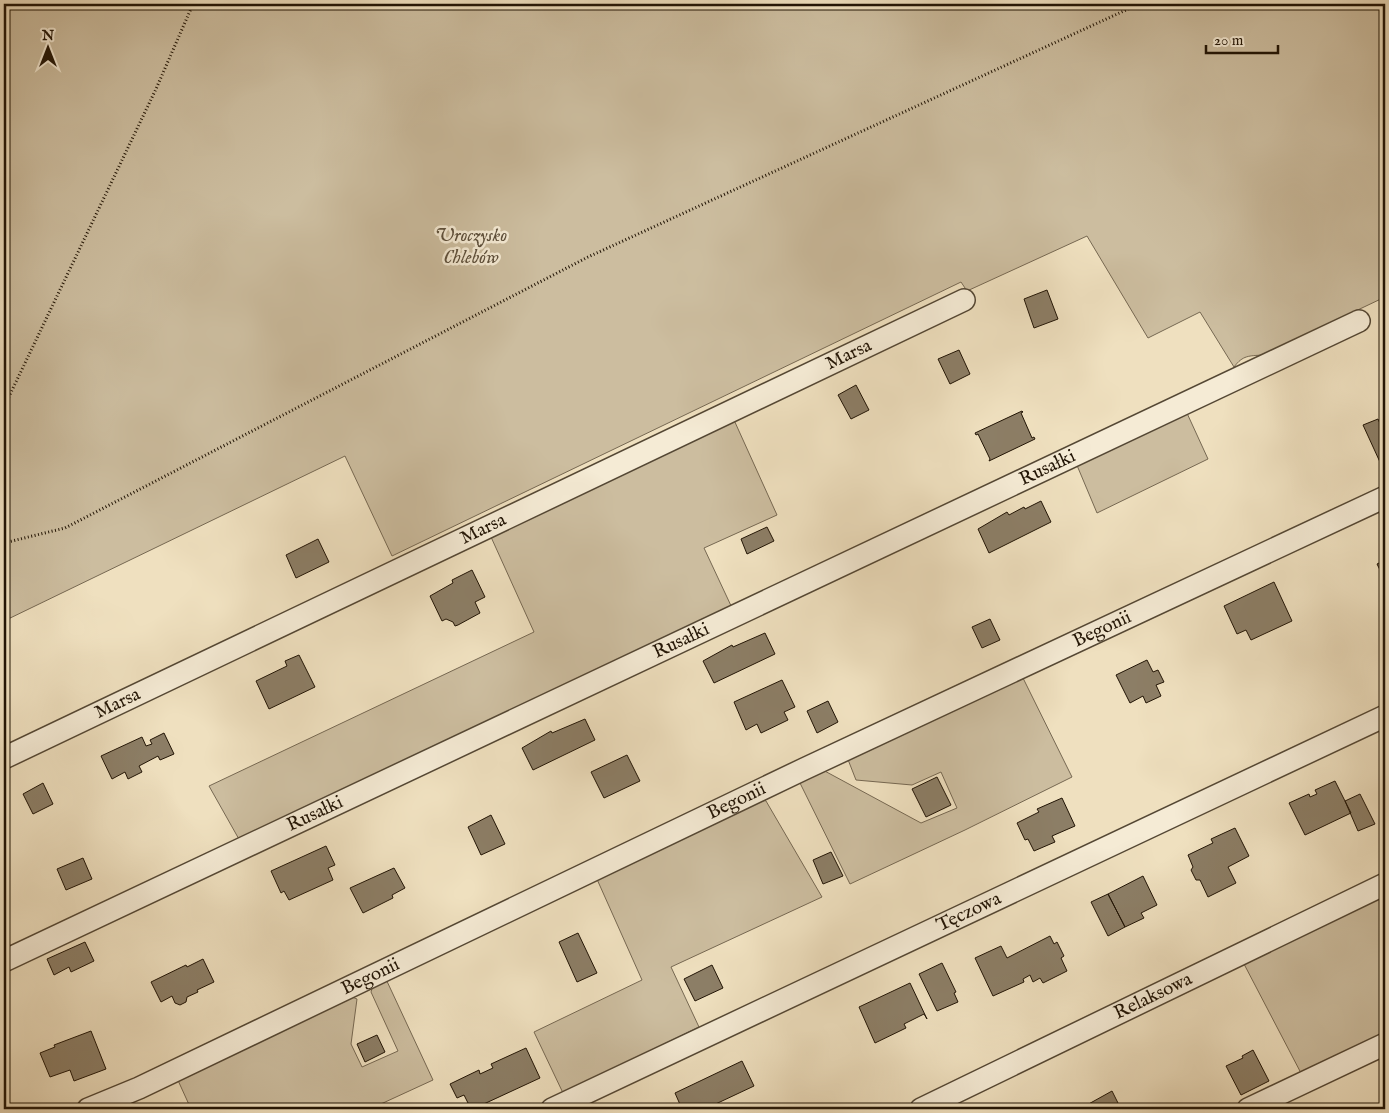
<svg xmlns="http://www.w3.org/2000/svg" width="1389" height="1113" font-family="'IM FELL English',serif">
	<style>
		.green { fill: #ccbd9f; stroke: #766852 }
		.building { fill: #8c7e66; stroke: #211405 }
		.lines { fill: none; stroke-linecap: round; stroke-linejoin: round }
		.street-casing { stroke: #544734; stroke-width: 24 }
		.path { stroke: #211405; stroke-width: 3; stroke-dasharray: 1 2.5; stroke-linecap: butt }
		.street { stroke: #f5ebd5; stroke-width: 21 }
		.labels { text-anchor: middle; dominant-baseline: central; stroke-width: 5; stroke-linejoin: round; paint-order: stroke }
		.park-label { font-size: 19px; font-style: italic; fill: #5d4f3b; stroke: #f5ebd5 }
		.street-label { font-size: 19px; fill: #211405; stroke: #f5ebd5 }
	</style>
	<rect width="100%" height="100%" fill="#efe0bf"/>
	<filter id="stains"><feTurbulence type="fractalNoise" baseFrequency=".004" numOctaves="4"/><feColorMatrix values="0 0 0 0 .2 0 0 0 0 .09 0 0 0 0 .02 0 0 0 .5 -.17"/></filter>
	<radialGradient id="worn" r=".72"><stop offset=".6" stop-color="#630" stop-opacity="0"/><stop offset="1" stop-color="#630" stop-opacity=".3"/></radialGradient>
	<!-- green -->
	<path class="green" d="M4,4H1385V297L1263,355C1249,356 1243,355 1234,367L1200,312L1148,338L1087,236L967,291L961,282L392,556L345,456L4,621Z
		M1186,411L1208,459L1097,513L1076,463Z
		M734,420L777,515L704,548L733,610L240,841L209,786L534,632L491,537Z
		M1022,676L1072,777L965,830L850,884L798,779L821,769L921,823L957,808L941,772L912,785L856,780L847,757Z
		M762,799L766,801L822,897L671,967L699,1027L563,1093L534,1032L642,980L596,877Z
		M1385,893V1035L1302,1075L1244,964Z
		M385,977L433,1080L370,1109H191L176,1076L347,995L357,999L351,1044L362,1067L398,1051L371,992L374,982Z"/>
	<!-- building -->
	<path class="building" d="M1047,290L1058,319L1034,328L1024,299Z
		M959,350L970,374L950,384L938,359Z
		M856,385L869,410L851,419L838,395Z
		M1022,411L1023,412L1021,413L1032,438L1034,437L1035,439L989,461L990,459L978,434L976,435L975,433Z
		M1378,419L1382,428L1385,426V473L1363,425Z
		M1041,501L1051,522L989,553L978,529L1007,512L1009,515L1024,507L1025,509Z
		M767,527L774,541L747,554L741,539Z
		M318,539L329,562L296,578L286,555Z
		M1385,560V580L1377,564Z
		M472,570L485,597L475,602L480,613L458,625L455,626L453,622L446,619L442,621L430,596L453,583L452,580Z
		M1274,582L1292,621L1251,640L1246,630L1237,634L1224,606Z
		M990,619L1000,640L982,648L972,627Z
		M765,633L775,654L714,683L703,661L732,645L733,647Z
		M299,655L315,687L269,709L256,681L287,666L285,661Z
		M1147,660L1153,672L1158,670L1164,682L1156,685L1161,696L1146,703L1143,696L1130,703L1116,675Z
		M782,680L795,707L784,712L788,720L761,733L757,724L746,730L734,702Z
		M828,701L838,722L817,733L807,711Z
		M585,719L595,740L533,770L522,748L551,731L552,733Z
		M164,733L174,754L160,760L158,756L139,766L142,772L128,779L125,772L112,779L101,756L142,737L146,746L152,744L150,740Z
		M627,755L640,781L604,798L591,772Z
		M937,777L951,805L926,817L912,789Z
		M1335,781L1351,813L1305,835L1289,803L1309,794L1310,797L1317,794L1315,790Z
		M43,783L53,804L33,814L23,794Z
		M1360,794L1375,824L1358,831L1345,801Z
		M1062,798L1075,826L1052,836L1055,842L1034,851L1028,839L1025,840L1017,823L1039,812L1037,809Z
		M491,815L505,844L481,855L468,827Z
		M1235,828L1249,856L1228,867L1236,883L1208,897L1200,880H1196L1191,870L1193,867L1188,855L1213,843L1211,839Z
		M326,846L335,865L328,868L333,880L289,900L284,891L281,893L271,871Z
		M831,852L843,876L823,884L813,860Z
		M83,858L92,879L66,890L57,869Z
		M394,868L405,888L392,895L393,898L363,913L350,888Z
		M1143,876L1157,905L1141,913L1144,918L1125,927L1108,894Z
		M1108,894L1125,927L1108,936L1091,902Z
		M578,933L597,973L577,982L559,942Z
		M1050,936L1054,944L1057,942L1064,956L1061,958L1067,971L1043,983L1040,978L1033,982L1030,975L1023,979L1024,982L993,996L975,958L1001,946L1007,958Z
		M85,942L94,961L71,972L69,967L54,975L47,959Z
		M203,959L214,982L197,990L198,992L187,997L186,1002L180,1005L175,1003L172,996L161,1002L151,982L186,965L187,967Z
		M942,963L956,992L954,993L958,1002L937,1011L919,974Z
		M712,965L723,988L695,1001L684,979Z
		M910,983L927,1019L924,1014L904,1024L906,1028L875,1043L859,1007Z
		M91,1031L106,1069L74,1081L70,1070L50,1077L40,1053L55,1047L54,1045Z
		M377,1035L385,1052L365,1062L357,1044Z
		M526,1048L540,1078L473,1109H471L464,1095L457,1098L450,1084L479,1070L480,1074L493,1068L491,1064Z
		M1253,1050L1269,1081L1241,1095L1226,1066L1243,1058L1242,1056Z
		M742,1061L754,1086L705,1109H682L675,1093Z
		M1112,1091L1121,1109H1087L1085,1106Z"/>
	<g class="lines">
		<defs>
			<g id="street">
				<path id="s1" d="M4,758L964,300"/>
				<path id="s2" d="M4,961L1359,321"/>
				<path id="s3" d="M88,1109L139,1088L804,769L1385,497"/>
				<path id="s4" d="M552,1109L1385,716"/>
				<path id="s5" d="M921,1109L1385,884"/>
				<path d="M1248,1109L1385,1044"/>
			</g>
		</defs>
		<!-- street casing -->
		<use href="#street" class="street-casing"/>
		<!-- path -->
		<path class="path" d="M4,407L156,89L193,4
			M4,543L65,528L588,257L1139,4"/>
		<!-- street -->
		<use href="#street" class="street"/>
	</g>
	<g class="labels">
		<!-- park labels -->
		<g class="park-label">
			<text x="471" y="236">Uroczysko<tspan x="471" dy="22">Chlebów</tspan></text>
		</g>
		<!-- street labels -->
		<g class="street-label">
			<text stroke="none"><textPath href="#s1" startOffset="936">Marsa</textPath></text>
			<text stroke="none"><textPath href="#s2" startOffset="1154">Rusałki</textPath></text>
			<text stroke="none"><textPath href="#s1" startOffset="531">Marsa</textPath></text>
			<text stroke="none"><textPath href="#s3" startOffset="1122">Begonii</textPath></text>
			<text stroke="none"><textPath href="#s2" startOffset="749">Rusałki</textPath></text>
			<text stroke="none"><textPath href="#s1" startOffset="126">Marsa</textPath></text>
			<text stroke="none"><textPath href="#s3" startOffset="718">Begonii</textPath></text>
			<text stroke="none"><textPath href="#s2" startOffset="344">Rusałki</textPath></text>
			<text stroke="none"><textPath href="#s4" startOffset="461">Tęczowa</textPath></text>
			<text stroke="none"><textPath href="#s3" startOffset="312">Begonii</textPath></text>
			<text stroke="none"><textPath href="#s5" startOffset="258">Relaksowa</textPath></text>
		</g>
	</g>
	<!-- margin -->
	<rect width="1389" height="1113" fill="none" stroke="#efe0bf" stroke-width="20"/>
	<rect x="5" y="5" width="1379" height="1103" fill="none" stroke="#211405" stroke-width="2.5"/>
	<rect x="10" y="10" width="1369" height="1093" fill="none" stroke="#211405"/>
	<!-- north arrow -->
	<g transform="translate(48 48)" stroke="#f5ebd5" stroke-width="4" paint-order="stroke">
	<path d="M0-4L9 19L0 12L-9 19Z" fill="#211405"/>
	<text y="-8" font-size="14" font-weight="bold" text-anchor="middle" fill="#211405">N</text>
	</g>
	<!-- scale -->
	<path d="M1206 45v8h72v-8" fill="none" stroke="#211405" stroke-width="2.5"/>
	<text x="1214" y="45" font-size="15" fill="#211405" stroke="#f5ebd5" stroke-width="4" paint-order="stroke">20 m</text>
	<rect width="100%" height="100%" filter="url(#stains)"/>
	<rect width="100%" height="100%" fill="url(#worn)"/>
</svg>
